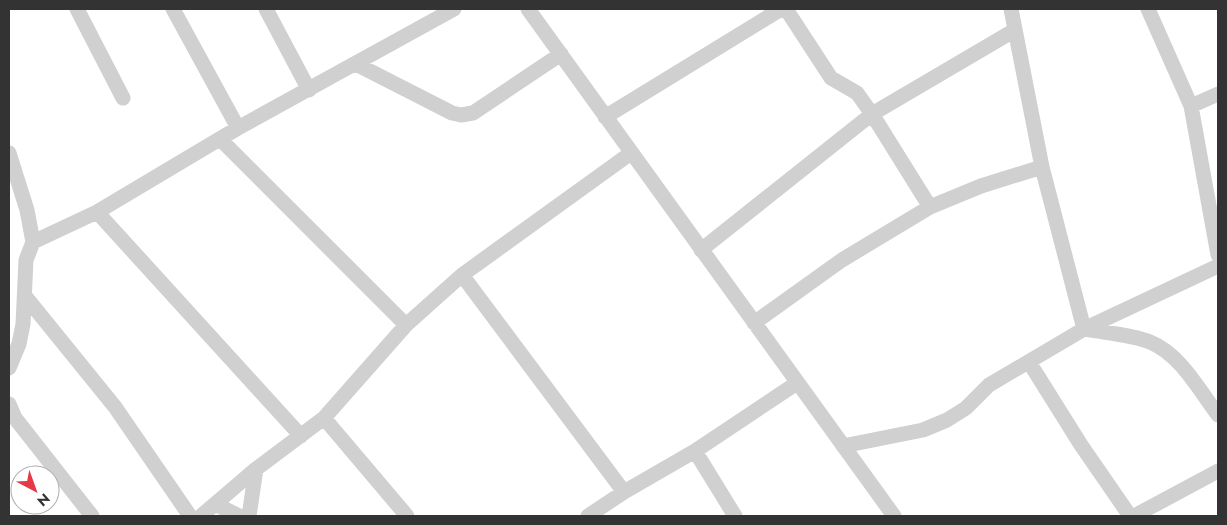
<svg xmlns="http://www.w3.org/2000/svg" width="1227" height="525" font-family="Jost,sans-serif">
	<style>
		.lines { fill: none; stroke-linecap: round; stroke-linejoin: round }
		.street { stroke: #d0d0d0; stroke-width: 15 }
	</style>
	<rect width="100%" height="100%" fill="#fff"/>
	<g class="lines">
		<!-- street -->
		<path class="street" d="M77,9L123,98
			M173,9L238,128
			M266,9L309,90
			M528,9L894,516
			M786,9L831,78L857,93L872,114L930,207
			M1011,9L1042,167L1084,329C1105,333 1130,334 1150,342C1180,354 1199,390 1218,415
			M1148,9L1191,106L1218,255
			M356,64L452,113L461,115L473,113L561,54
			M1191,106L1218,94
			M605,117L781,9
			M220,139L406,325
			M9,153L27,210L33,242L26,260L23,324L19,344L9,368
			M97,212L301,436
			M33,242L97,212L238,128L454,9
			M701,250L872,114L1015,30
			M462,275L624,492
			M25,296L115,407L190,516
			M754,323L842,260L930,207L981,186L1042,167
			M1029,362L1081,445L1130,516
			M9,404L15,418L92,516
			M324,418L407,516
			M843,446L923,430L947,420L966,408L989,385L1084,329L1218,266
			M695,451L735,516
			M215,504L239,516
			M201,516L256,469L324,418L406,325L462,275L631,153
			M249,516L256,469
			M588,516L624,492L695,451L797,383
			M1134,516L1218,471"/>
	</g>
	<!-- border -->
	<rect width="1227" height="525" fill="none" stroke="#333333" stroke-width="20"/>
	<!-- north arrow -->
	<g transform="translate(35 490) rotate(139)"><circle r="24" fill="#ffffff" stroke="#adadad"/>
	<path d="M0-4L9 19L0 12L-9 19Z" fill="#e63946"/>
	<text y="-8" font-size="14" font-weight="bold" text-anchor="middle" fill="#333333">N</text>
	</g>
</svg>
